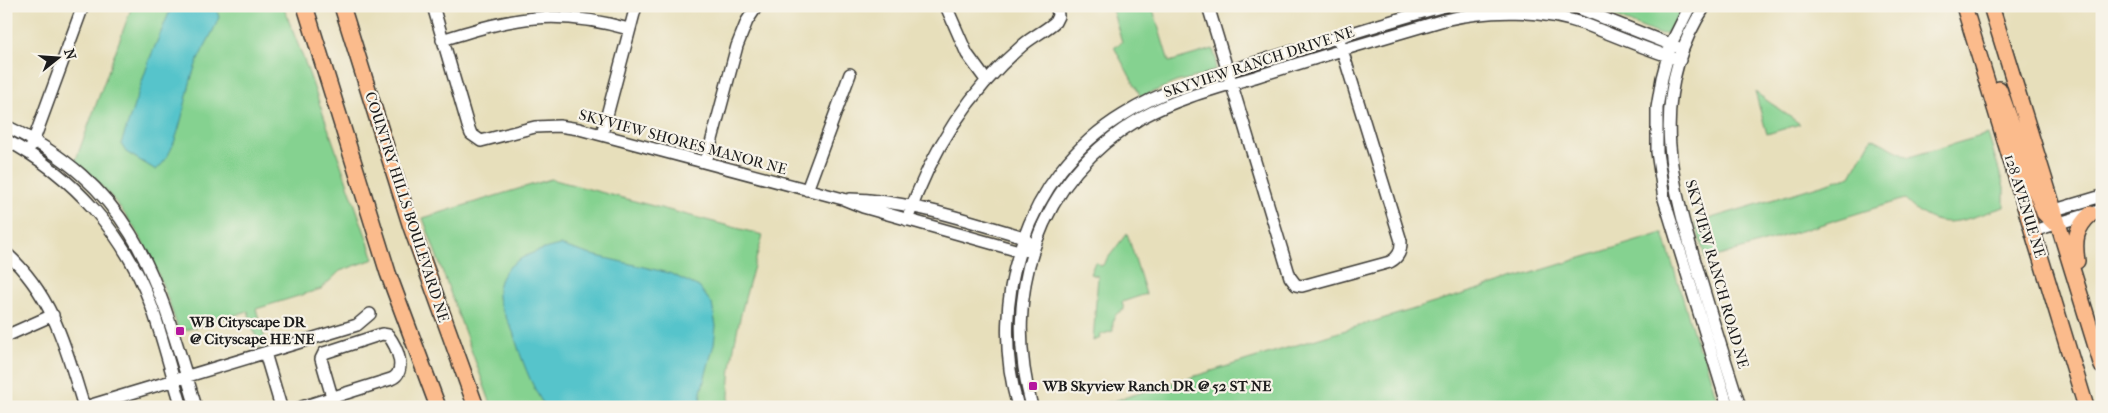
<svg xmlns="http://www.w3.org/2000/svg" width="2108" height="413" font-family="'IM FELL French Canon',serif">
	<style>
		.green { fill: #85d290; stroke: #507756 }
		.water { fill: #56c4cb; stroke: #397074 }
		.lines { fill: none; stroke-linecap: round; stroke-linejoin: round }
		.minor-casing { stroke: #3a3934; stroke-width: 14 }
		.major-casing { stroke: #3a3934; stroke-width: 18 }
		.minor { stroke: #fff; stroke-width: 11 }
		.major { stroke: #fbbb8c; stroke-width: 15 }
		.poi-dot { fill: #b5179e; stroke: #f7f3e8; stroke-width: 2 }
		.labels { text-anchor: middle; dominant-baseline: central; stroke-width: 4.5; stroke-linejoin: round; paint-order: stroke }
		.street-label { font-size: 15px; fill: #1c1c1c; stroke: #f7f3e8 }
		.poi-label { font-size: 15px; font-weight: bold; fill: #1c1c1c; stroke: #f7f3e8; text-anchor: start }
	</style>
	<rect width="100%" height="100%" fill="#f7f3e8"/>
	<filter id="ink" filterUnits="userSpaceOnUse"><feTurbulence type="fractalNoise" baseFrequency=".02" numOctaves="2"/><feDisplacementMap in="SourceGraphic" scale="10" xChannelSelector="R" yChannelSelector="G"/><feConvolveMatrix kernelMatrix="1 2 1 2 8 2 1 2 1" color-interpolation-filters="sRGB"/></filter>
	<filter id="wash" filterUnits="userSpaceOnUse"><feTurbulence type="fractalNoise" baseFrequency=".0096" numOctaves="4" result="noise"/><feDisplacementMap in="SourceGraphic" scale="20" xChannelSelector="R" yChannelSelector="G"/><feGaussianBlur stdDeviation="1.12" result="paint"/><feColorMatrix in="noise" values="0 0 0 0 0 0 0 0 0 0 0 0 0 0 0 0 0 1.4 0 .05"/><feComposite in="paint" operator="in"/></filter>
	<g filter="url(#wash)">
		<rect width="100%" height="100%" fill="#e7dfbb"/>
		<!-- green -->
		<path class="green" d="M132,6H283L306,65L374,259L340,271L321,289L256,309L267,345L259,348L248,311L179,332C157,263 134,210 75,162Z
			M1111,6H1152L1169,62L1213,49L1216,59L1215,70L1196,77L1176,82L1141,97L1114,47L1122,42Z
			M1589,6H1684C1678,19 1675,35 1658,34Z
			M1755,92L1800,124L1767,134Z
			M1988,134L2004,187V207C1961,220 1940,236 1904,199L1706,260L1695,223L1851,176L1872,138L1909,157Z
			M551,179L763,235C747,291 728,348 729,407H492L423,218Z
			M1127,233L1146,294L1122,302L1124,310C1113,313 1112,321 1113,331L1100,335L1101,338L1093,341L1098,276L1090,274L1095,262L1102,266Z
			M1663,233L1698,348L1703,352L1719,407H1094Z"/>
		<!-- water -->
		<path class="water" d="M172,6H215L219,17C212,36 200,52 194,70C184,98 180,151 156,170L126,152L121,144L150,58Z
			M560,245L588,254L669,273L699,287L712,304L716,326L714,344L701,392L700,407H545C530,383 521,358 513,332C509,321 499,308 498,297C495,263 533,251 560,245Z"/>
	</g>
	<g filter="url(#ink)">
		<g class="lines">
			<defs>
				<path id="minor" d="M433,6L468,126L471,134L481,141L535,127L559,126L579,129L843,199L863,207L1019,251L1033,248
					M946,6L967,54L986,80
					M1208,6L1290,277L1296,285L1302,286L1390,262C1399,257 1401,251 1401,241L1340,43
					M1573,6L1677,47
					M1690,6L1671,44L1662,78L1657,108V152L1664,199L1728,407
					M1705,6C1645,96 1672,189 1702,284C1714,325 1727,366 1740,407
					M442,40C515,17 554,8 629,29
					M6,126C137,189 157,279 196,407
					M602,134L636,6
					M6,140C73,175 125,234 151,305C163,338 171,373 182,407
					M32,145L83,6
					M706,162L737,46L747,21L757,6
					M807,190L850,74
					M850,199C908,200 968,221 1024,237L1029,243
					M2048,212L2102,196
					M907,220C931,151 969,91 1024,44C1034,36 1046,30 1055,22L1058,16L1057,6
					M2033,231L2102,210
					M6,253C53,295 66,348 84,407
					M6,336L53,315
					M265,353L281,407
					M85,407L357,325L370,314
					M302,407L391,379C408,372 397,347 388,335L382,334L324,353L321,359L335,407
					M1018,407C987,300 1025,174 1123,115C1169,86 1223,73 1274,57C1331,40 1388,21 1445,6
					M1032,407C1001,293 1037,179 1141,118C1177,98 1217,88 1255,77C1318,57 1381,38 1444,20C1490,9 1542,9 1587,25C1618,37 1648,50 1680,60"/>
				<path id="major" d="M305,6L388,273L438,407
					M342,6L411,227L476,407
					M1964,6L2086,407
					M1991,6L2102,366
					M1999,89L2044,213L2053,222
					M2077,261C2074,241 2075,228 2091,214"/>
			</defs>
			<!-- minor casing -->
			<use href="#minor" class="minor-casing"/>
			<!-- major casing -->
			<use href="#major" class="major-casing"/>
			<!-- minor -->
			<use href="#minor" class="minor"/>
			<!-- major -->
			<use href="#major" class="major"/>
		</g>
	</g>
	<!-- markers -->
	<g class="poi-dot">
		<rect x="175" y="326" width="10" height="10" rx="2.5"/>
		<rect x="1028" y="381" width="10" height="10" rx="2.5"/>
	</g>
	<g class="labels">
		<!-- street labels -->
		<g class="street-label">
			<text transform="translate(1259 62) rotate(-18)">SKYVIEW RANCH DRIVE NE</text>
			<text transform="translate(683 142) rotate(15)">SKYVIEW SHORES MANOR NE</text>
			<text transform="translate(2025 206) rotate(73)">128 AVENUE NE</text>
			<text transform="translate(407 207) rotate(72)">COUNTRY HILLS BOULEVARD NE</text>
			<text transform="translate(1717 274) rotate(74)">SKYVIEW RANCH ROAD NE</text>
		</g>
		<!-- poi labels -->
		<g class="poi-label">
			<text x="190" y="322">WB Cityscape DR<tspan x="190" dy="17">@ Cityscape HE NE</tspan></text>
			<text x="1043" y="386">WB Skyview Ranch DR @ 52 ST NE</text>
		</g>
	</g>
	<!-- margin -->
	<rect width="2108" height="413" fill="none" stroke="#f7f3e8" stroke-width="25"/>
	<!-- north arrow -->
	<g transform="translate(58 58) rotate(73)" stroke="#f7f3e8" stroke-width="4" paint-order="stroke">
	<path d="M0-4L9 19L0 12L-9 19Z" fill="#1c1c1c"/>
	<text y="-8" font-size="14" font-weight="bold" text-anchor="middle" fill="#1c1c1c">N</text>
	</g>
</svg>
